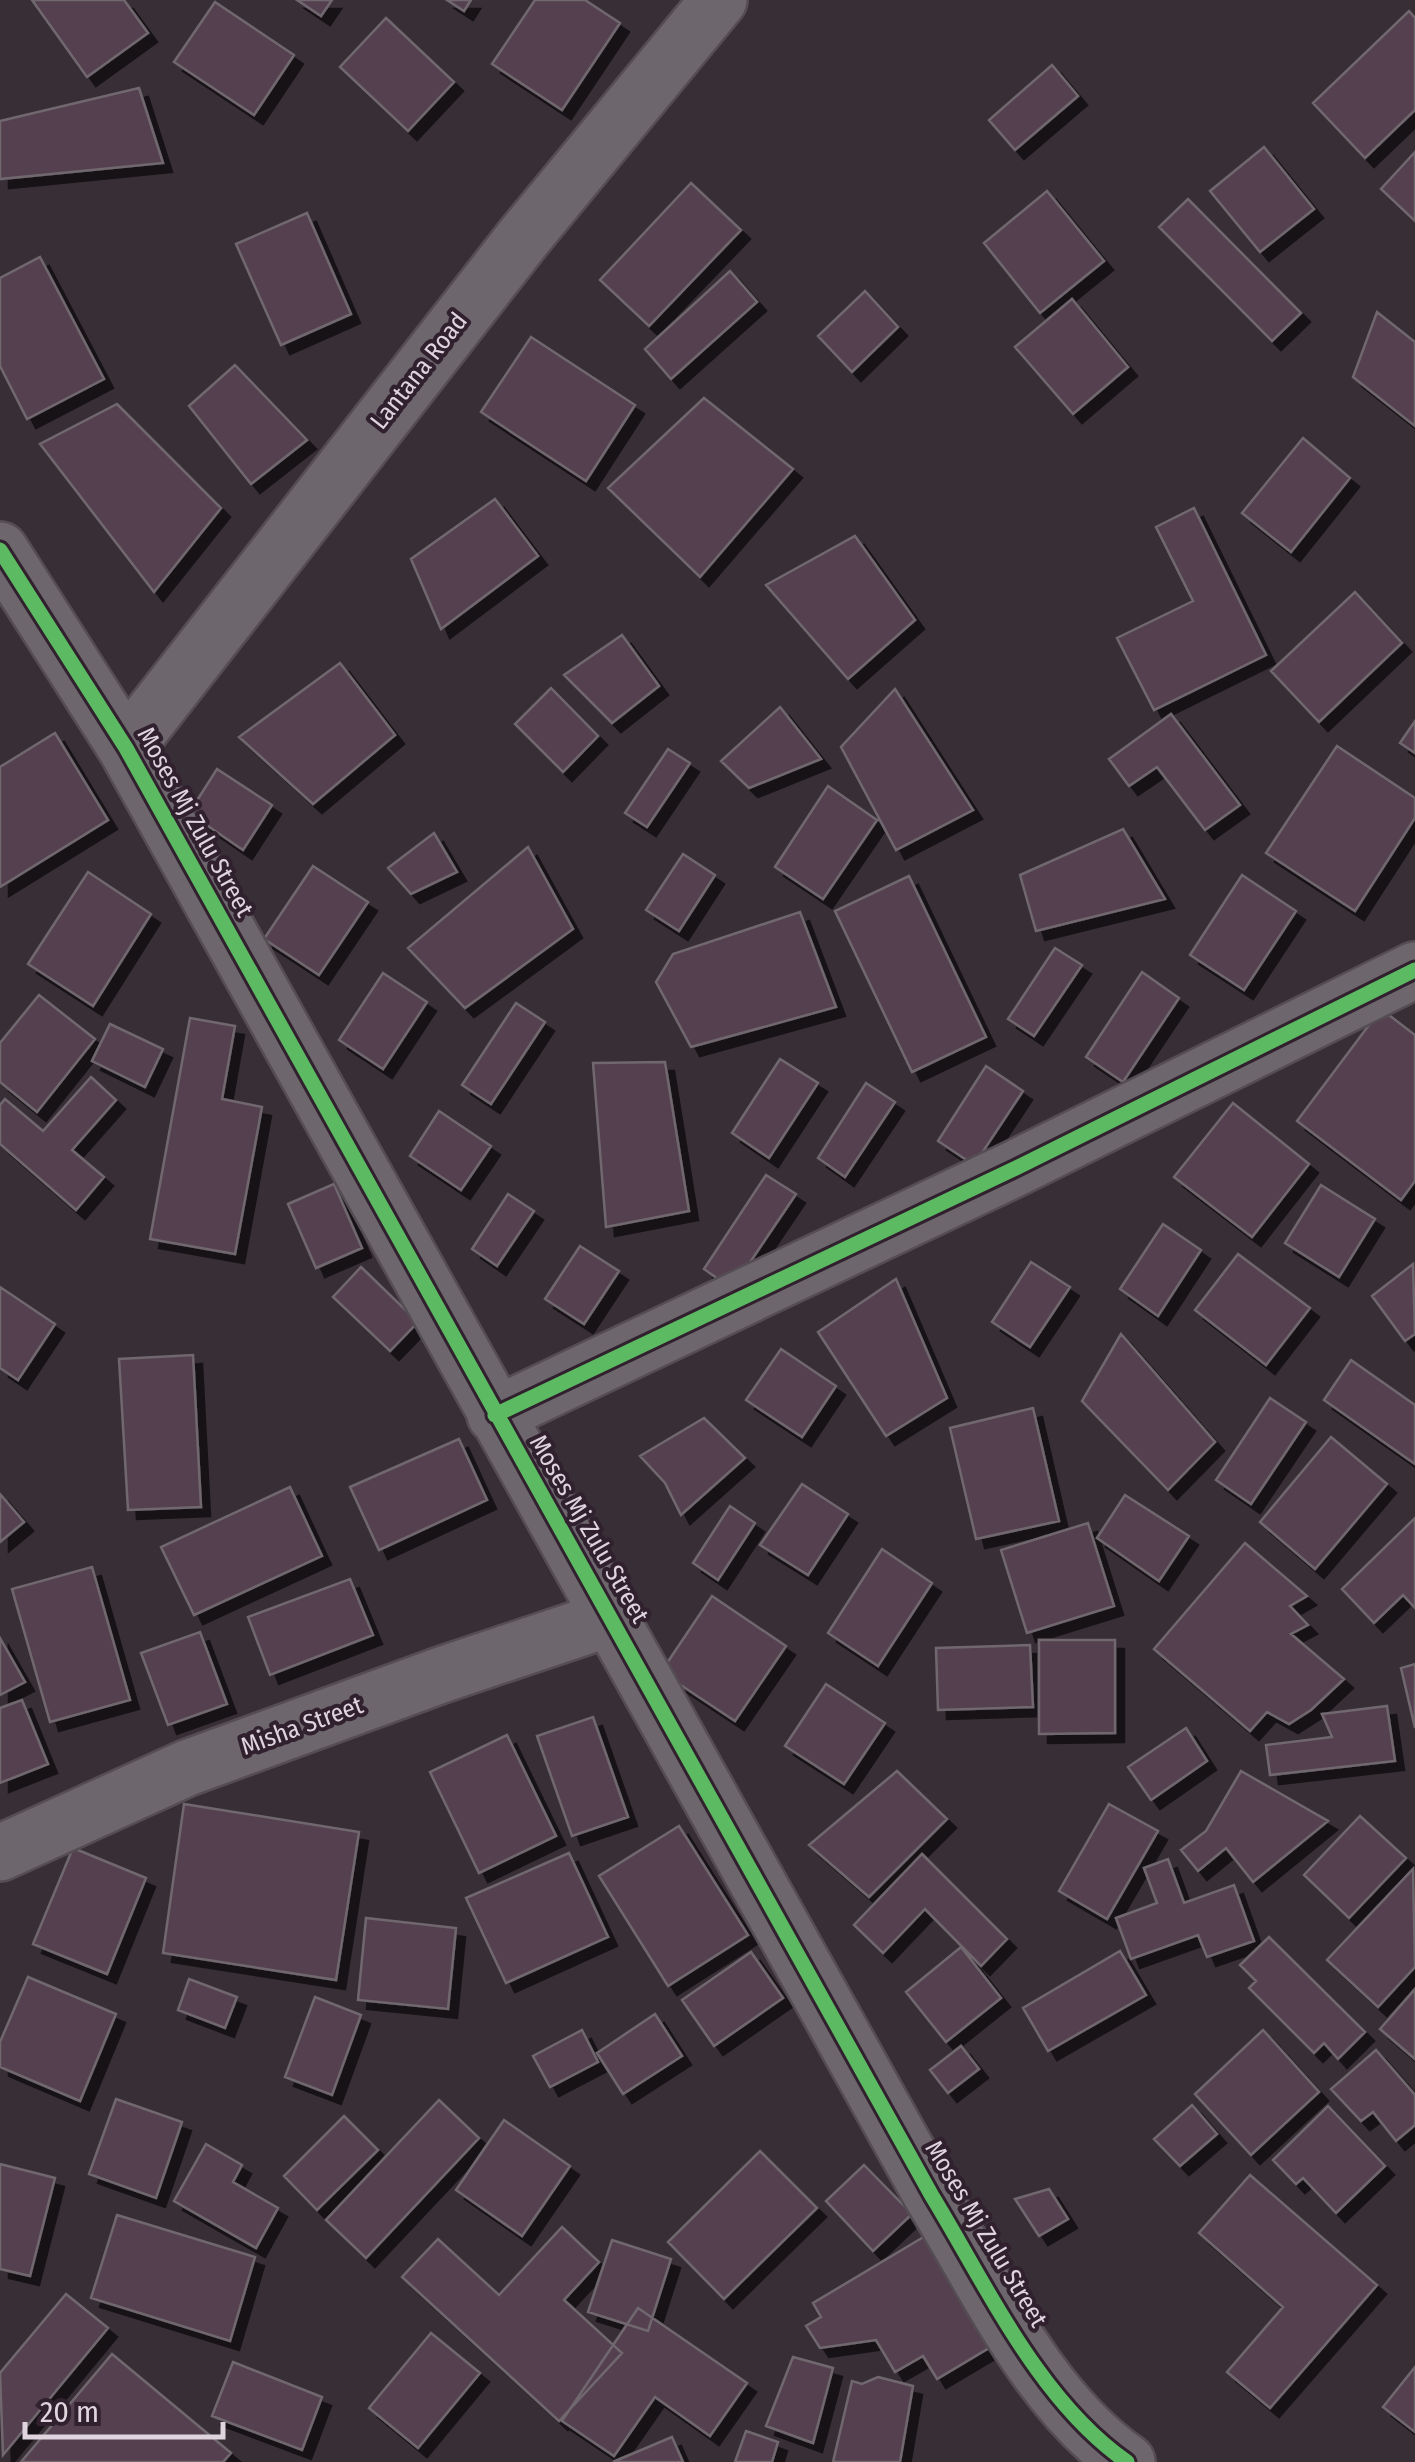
<svg xmlns="http://www.w3.org/2000/svg" width="1415" height="2462" font-family="'Fira Sans Condensed',sans-serif">
	<style>
		.building { fill: #544150; stroke: #70686e; stroke-width: 2.5; filter: url(#shadow) }
		.lines { fill: none; stroke-linecap: round; stroke-linejoin: round }
		.street-casing { stroke: #554d54; stroke-width: 60 }
		.street { stroke: #6d666c; stroke-width: 55 }
		.cycleway-casing { stroke: #31212e; stroke-width: 21 }
		.cycleway { stroke: #5cba63; stroke-width: 15 }
		.labels { text-anchor: middle; dominant-baseline: central; stroke-width: 8; stroke-linejoin: round; paint-order: stroke }
		.street-label { font-size: 25px; fill: #e0d5de; stroke: #31212e }
	</style>
	<defs>
		<filter id="shadow"><feDropShadow dx="9" dy="9" stdDeviation="0" flood-color="#0009"/></filter>
	</defs>
	<rect width="100%" height="100%" fill="#382e36"/>
	<!-- building -->
	<path class="building" d="M32,0H124L148,33L87,77Z
		M297,0H332L321,16Z
		M447,0H471L464,11Z
		M535,0H585L620,23L562,110L492,64Z
		M215,2L294,55L254,115L174,62Z
		M1409,11L1415,18V110L1365,158L1313,103Z
		M386,18L454,82L408,131L340,67Z
		M1052,65L1078,96L1015,150L989,120Z
		M139,88L163,163L0,179V121Z
		M1264,147L1314,209L1260,252L1210,191Z
		M1415,152V221L1381,189Z
		M691,183L741,230L649,326L600,280Z
		M1047,191L1104,261L1040,313L984,243Z
		M1188,199L1301,313L1272,341L1159,227Z
		M307,213L351,314L281,345L236,244Z
		M40,257L104,379L27,419L0,366V278Z
		M730,271L757,302L671,379L645,349Z
		M865,291L898,327L852,372L818,336Z
		M1072,299L1128,367L1073,414L1015,347Z
		M1377,312L1415,342V426L1353,377Z
		M531,337L635,405L586,481L481,412Z
		M235,365L307,440L251,484L189,406Z
		M704,398L793,469L700,577L608,488Z
		M117,404L221,508L154,592L40,444Z
		M1303,438L1350,478L1291,552L1242,513Z
		M495,499L538,556L441,629L411,559Z
		M1194,508L1266,655L1154,710L1117,638L1193,601L1156,527Z
		M855,536L915,620L848,679L766,585Z
		M1355,592L1402,643L1319,722L1271,671Z
		M622,635L659,686L612,723L564,675Z
		M340,663L395,735L313,804L239,737Z
		M551,688L598,736L563,772L515,724Z
		M895,689L973,810L896,850L841,747Z
		M780,707L821,759L749,788L721,761Z
		M1171,714L1240,805L1205,830L1157,767L1129,786L1109,759Z
		M1415,721V753L1400,743Z
		M55,733L108,820L0,887V767Z
		M1337,746L1415,798V818L1355,911L1266,853Z
		M668,749L690,763L647,827L625,813Z
		M217,769L272,805L243,850L189,813Z
		M828,786L877,820L823,899L775,867Z
		M1123,829L1165,899L1036,931L1020,875Z
		M434,833L457,872L411,894L388,868Z
		M528,847L573,929L465,1008L408,948Z
		M683,854L715,875L679,931L646,910Z
		M313,866L368,902L319,975L264,939Z
		M88,872L151,914L93,1006L28,964Z
		M1242,875L1296,911L1244,990L1190,955Z
		M909,876L986,1037L912,1072L835,911Z
		M800,912L836,1007L691,1047L656,982L673,954Z
		M1055,948L1082,965L1034,1036L1008,1019Z
		M1142,972L1179,998L1123,1082L1086,1057Z
		M383,973L427,1002L383,1069L339,1040Z
		M39,995L95,1039L37,1112L0,1082V1043Z
		M516,1003L545,1022L491,1104L462,1085Z
		M1381,1009L1415,1035V1181L1401,1200L1297,1121Z
		M190,1018L235,1026L222,1099L262,1107L235,1254L150,1239Z
		M110,1024L163,1049L145,1087L92,1061Z
		M780,1059L818,1083L769,1158L732,1133Z
		M665,1062L689,1211L606,1227L593,1063Z
		M986,1066L1023,1091L974,1165L938,1141Z
		M91,1077L116,1100L72,1150L104,1177L76,1210L0,1144V1105L5,1099L43,1131Z
		M866,1083L895,1102L845,1177L818,1158Z
		M1233,1103L1309,1164L1252,1237L1174,1177Z
		M439,1111L491,1146L461,1190L410,1156Z
		M766,1175L796,1194L732,1289L704,1269Z
		M334,1184L362,1248L316,1268L288,1204Z
		M1321,1185L1375,1219L1339,1277L1285,1243Z
		M508,1194L534,1211L497,1266L472,1249Z
		M1163,1224L1201,1250L1158,1316L1120,1289Z
		M580,1246L619,1271L584,1324L545,1299Z
		M1238,1254L1310,1308L1266,1365L1195,1310Z
		M1031,1262L1070,1287L1030,1347L992,1322Z
		M1413,1264L1415,1334L1405,1341L1372,1296Z
		M361,1267L418,1322L390,1351L333,1297Z
		M896,1279L947,1398L886,1436L818,1332Z
		M0,1287L55,1324L18,1380L0,1368Z
		M1121,1334L1215,1442L1168,1490L1082,1401Z
		M781,1349L836,1386L802,1437L746,1400Z
		M193,1355L201,1507L128,1510L119,1359Z
		M1351,1360L1415,1405V1464L1324,1400Z
		M1270,1398L1306,1422L1251,1504L1216,1480Z
		M1033,1408L1059,1521L976,1539L950,1428Z
		M704,1418L745,1458L681,1515L665,1483L640,1456Z
		M1331,1437L1387,1484L1315,1569L1260,1522Z
		M459,1439L487,1500L379,1550L350,1487Z
		M802,1484L848,1514L808,1575L760,1545Z
		M290,1487L322,1556L194,1615L161,1547Z
		M0,1494L24,1522L0,1542Z
		M1125,1495L1189,1536L1159,1581L1097,1538Z
		M730,1506L755,1523L718,1580L693,1563Z
		M1415,1518V1608L1403,1595L1374,1623L1342,1589Z
		M1088,1523L1114,1606L1027,1633L1001,1550Z
		M1245,1543L1307,1596L1290,1606L1308,1625L1291,1634L1344,1679L1311,1710L1289,1724L1267,1712L1250,1731L1154,1649Z
		M882,1549L932,1583L878,1666L828,1633Z
		M92,1567L130,1700L50,1722L12,1589Z
		M350,1579L373,1635L270,1675L248,1617Z
		M712,1596L786,1646L735,1721L661,1672Z
		M200,1632L227,1704L168,1725L141,1653Z
		M0,1638L25,1682L0,1695Z
		M1039,1640H1115V1733L1039,1734Z
		M1030,1645L1033,1707L938,1710L936,1648Z
		M1415,1664V1728L1401,1668Z
		M826,1684L885,1723L844,1784L785,1746Z
		M22,1700L48,1764L0,1783V1708Z
		M1387,1706L1395,1761L1270,1775L1266,1745L1332,1737L1322,1714Z
		M593,1717L628,1817L572,1836L537,1736Z
		M1186,1728L1207,1761L1151,1800L1128,1767Z
		M507,1735L556,1836L479,1873L430,1772Z
		M897,1771L947,1819L869,1897L809,1845Z
		M1241,1771L1328,1821L1253,1882L1226,1848L1198,1871L1181,1850L1206,1831Z
		M184,1804L359,1832L336,1980L163,1953Z
		M1109,1804L1158,1831L1107,1919L1059,1891Z
		M1360,1816L1406,1858L1349,1918L1304,1875Z
		M679,1826L748,1935L668,1986L599,1876Z
		M73,1848L146,1878L107,1974L33,1944Z
		M569,1853L608,1937L506,1983L466,1898Z
		M922,1854L1007,1939L981,1966L925,1909L883,1953L854,1925Z
		M1168,1859L1184,1903L1234,1885L1254,1941L1207,1957L1198,1935L1131,1959L1116,1918L1157,1903L1144,1868Z
		M1413,1869L1415,1967L1378,2007L1327,1960Z
		M366,1918L456,1928L448,2009L358,2000Z
		M1269,1937L1365,2032L1338,2059L1324,2043L1314,2053L1249,1988L1256,1981L1240,1965Z
		M961,1947L1001,1998L946,2042L906,1992Z
		M1120,1951L1146,1995L1048,2051L1023,2008Z
		M751,1952L783,1998L714,2046L682,2000Z
		M28,1977L116,2014L80,2101L0,2067V2042Z
		M189,1979L237,1997L225,2028L178,2010Z
		M1415,1989V2059L1380,2029Z
		M315,1997L361,2015L332,2095L285,2077Z
		M655,2014L682,2056L623,2094L597,2053Z
		M582,2030L598,2062L550,2087L533,2056Z
		M1263,2030L1319,2092L1251,2155L1195,2094Z
		M961,2046L979,2069L948,2093L930,2070Z
		M1376,2050L1415,2095V2125L1396,2141L1373,2112L1361,2121L1331,2089Z
		M116,2099L182,2122L156,2198L89,2174Z
		M439,2100L479,2138L366,2258L326,2220Z
		M1192,2105L1217,2134L1180,2166L1154,2139Z
		M1328,2106L1385,2166L1336,2213L1303,2178L1296,2184L1273,2160Z
		M344,2116L378,2150L317,2210L284,2176Z
		M504,2120L570,2166L522,2236L456,2190Z
		M206,2144L242,2165L233,2182L278,2208L256,2248L174,2201Z
		M760,2151L817,2208L724,2299L668,2242Z
		M0,2164L55,2178L30,2276L0,2269Z
		M864,2165L912,2214L873,2251L826,2201Z
		M1250,2175L1377,2285L1270,2408L1227,2372L1283,2307L1199,2233Z
		M1049,2189L1068,2219L1039,2236L1015,2199Z
		M117,2215L255,2257L230,2341L91,2298Z
		M562,2227L599,2262L564,2300L622,2353L559,2421L402,2277L438,2239L499,2295Z
		M937,2229L1004,2339L937,2379L923,2356L895,2372L876,2340L820,2348L806,2326L821,2317L813,2303Z
		M612,2240L671,2259L648,2331L588,2312Z
		M66,2294L108,2328L3,2455L0,2373Z
		M638,2308L747,2383L710,2436L655,2397L614,2456L562,2421Z
		M431,2333L480,2373L418,2448L369,2408Z
		M112,2354L231,2453L223,2462H21Z
		M793,2357L833,2368L813,2443L766,2426Z
		M233,2362L322,2397L302,2450L212,2416Z
		M1415,2367V2432L1383,2407Z
		M878,2377L913,2386L900,2462H833L852,2381L862,2384Z
		M746,2431L778,2442L772,2462H735Z
		M672,2437L683,2462H613Z"/>
	<g class="lines">
		<defs>
			<path id="street" d="M0,550L126,748L932,2196C987,2286 1039,2401 1127,2462
				M126,748L524,237L719,0
				M495,1415L1016,1168L1415,970
				M0,1853L187,1768L444,1674L611,1618"/>
		</defs>
		<!-- street casing -->
		<use href="#street" class="street-casing"/>
		<!-- street -->
		<use href="#street" class="street"/>
		<defs>
			<path id="cycleway" d="M0,550L126,748L932,2196C987,2286 1039,2401 1127,2462
				M495,1415L1016,1168L1415,970"/>
		</defs>
		<!-- cycleway casing -->
		<use href="#cycleway" class="cycleway-casing"/>
		<!-- cycleway -->
		<use href="#cycleway" class="cycleway"/>
	</g>
	<g class="labels">
		<!-- street labels -->
		<g class="street-label">
			<text transform="translate(419 371) rotate(-52)">Lantana Road</text>
			<text transform="translate(195 822) rotate(61)">Moses Mj Zulu Street</text>
			<text transform="translate(589 1529) rotate(60)">Moses Mj Zulu Street</text>
			<text transform="translate(302 1726) rotate(-20)">Misha Street</text>
			<text transform="translate(986 2234) rotate(59)">Moses Mj Zulu Street</text>
		</g>
	</g>
	<!-- scale -->
	<path d="M25 2422v15h198v-15" fill="none" stroke="#e0d5de" stroke-width="5"/>
	<text x="40" y="2422" font-size="30" fill="#e0d5de" stroke="#31212e" stroke-width="8" paint-order="stroke">20 m</text>
</svg>
